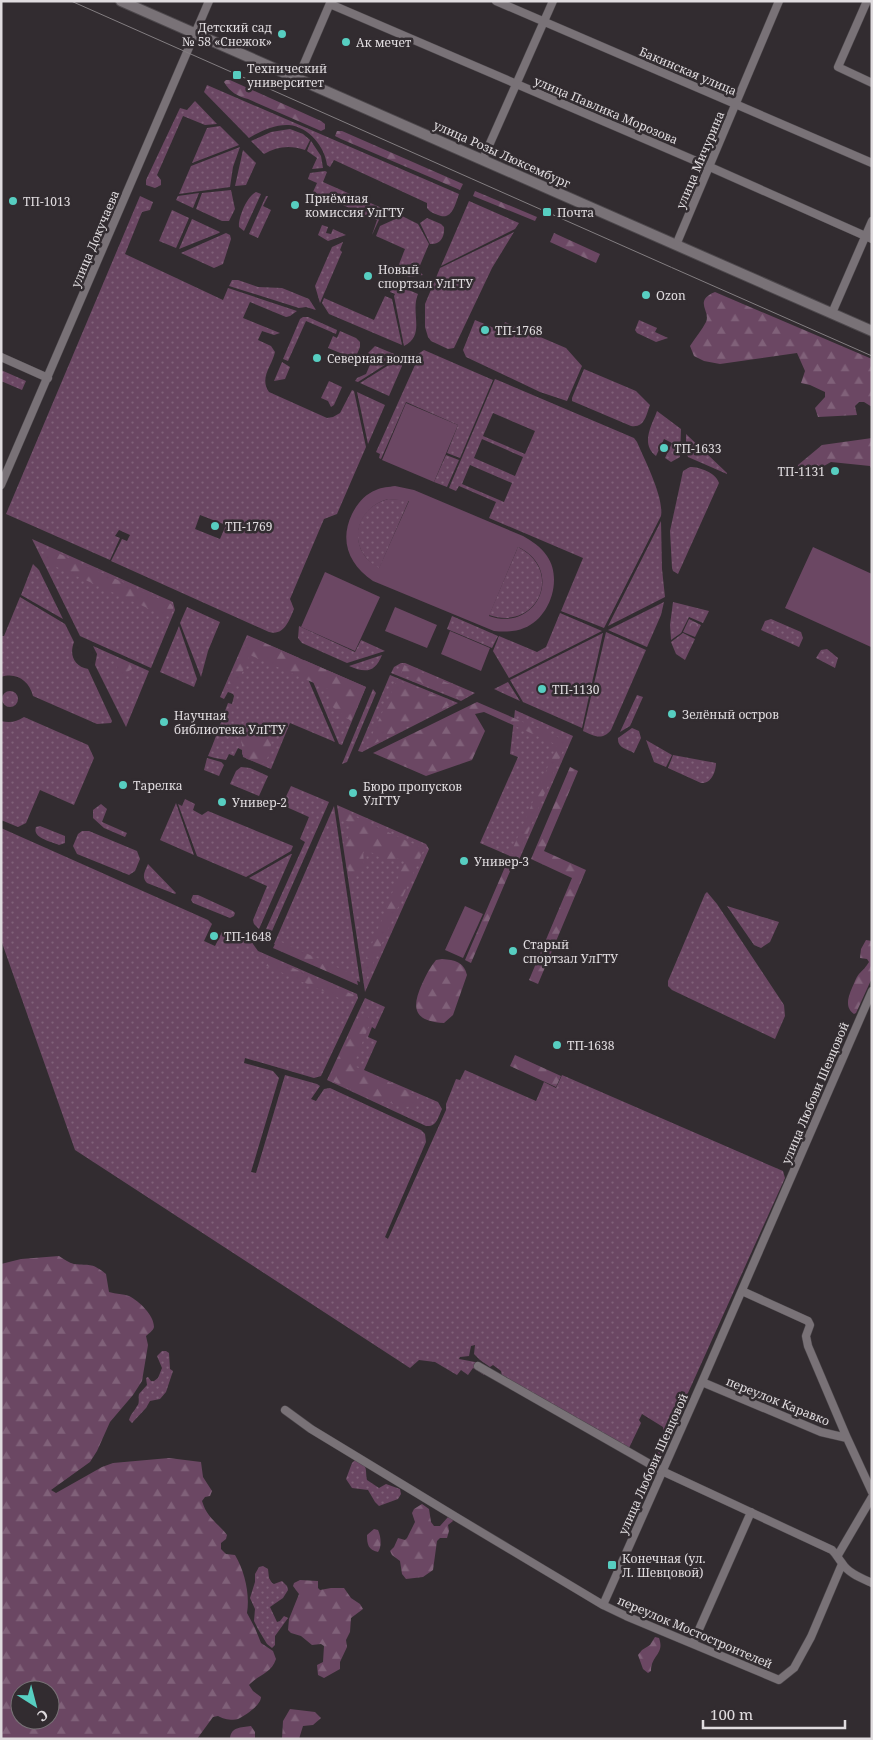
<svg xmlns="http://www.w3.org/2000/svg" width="873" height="1740" font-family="'Noto Serif',serif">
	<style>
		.grass { fill: url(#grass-dots); fill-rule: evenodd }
		.forest { fill: url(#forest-firs); fill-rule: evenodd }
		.park { fill: url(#park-crowns) }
		.pitch { fill: #6b4763; fill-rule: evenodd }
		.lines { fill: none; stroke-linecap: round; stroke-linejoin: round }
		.minor-casing { stroke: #4d484c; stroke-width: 9 }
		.secondary-casing { stroke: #4d484c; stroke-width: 12 }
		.minor { stroke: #797277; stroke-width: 8 }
		.secondary { stroke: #797277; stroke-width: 10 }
		.tram { stroke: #837e81; stroke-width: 1 }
		.poi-dot { fill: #57cec1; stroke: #322c30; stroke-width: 2 }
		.labels { text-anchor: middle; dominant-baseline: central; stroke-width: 5; stroke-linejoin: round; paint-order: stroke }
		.poi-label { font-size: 12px; fill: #e0dcdf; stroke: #322c30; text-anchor: start }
		.street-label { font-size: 12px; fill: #e0dcdf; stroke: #322c30 }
	</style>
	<defs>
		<pattern id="grass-dots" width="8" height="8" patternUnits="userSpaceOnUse" patternTransform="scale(1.25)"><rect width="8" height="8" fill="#6b4763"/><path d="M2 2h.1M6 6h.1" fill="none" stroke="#806179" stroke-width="1.8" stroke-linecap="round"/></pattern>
		<pattern id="forest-firs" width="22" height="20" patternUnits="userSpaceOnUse" patternTransform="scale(1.25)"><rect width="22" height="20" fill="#6b4763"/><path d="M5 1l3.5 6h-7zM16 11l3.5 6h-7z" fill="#806179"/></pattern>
		<pattern id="park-crowns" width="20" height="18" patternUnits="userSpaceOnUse" patternTransform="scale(1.25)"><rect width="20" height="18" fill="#6b4763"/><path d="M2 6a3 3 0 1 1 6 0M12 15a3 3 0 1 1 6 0" fill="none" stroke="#806179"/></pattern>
	</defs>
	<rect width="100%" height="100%" fill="#322c30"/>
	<!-- grass -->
	<path class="grass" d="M207,85L459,194C455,205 452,221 438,215C433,213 430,212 427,208V203L334,160L330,167L327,165C325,147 309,127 289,125C276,124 260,131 249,138L204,92Z
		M195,101L217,124L205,125L183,116L157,175L161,180V185L155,188L146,185V180L180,108L187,110Z
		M220,126L239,145L192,163L207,128Z
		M290,129L303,134L310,140L305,150C291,145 277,146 264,154L251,141L271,132Z
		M311,141L321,156L323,168L312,169L317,158L307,151Z
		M240,147L233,167L230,187L179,194L191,166Z
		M243,150L256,163L246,185L235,186Z
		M325,171L327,172L323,182L384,209L372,235L377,220L313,192L317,183L308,179L310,173Z
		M231,190L235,209L229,221H222L196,209L202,193Z
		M256,192L261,194L244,231L239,227C238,218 247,196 256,192Z
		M199,193L193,208L176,200L178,196Z
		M140,196L153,202L150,210L142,212L125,254L223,300L228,288L297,311L290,316L286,317L250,302L243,318L280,333L274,335L262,331L258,340L271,346L275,352C272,366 259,378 269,392L327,418L333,417L340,413L352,390L354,391L366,447L337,514L324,519L290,599L294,609C289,621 284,636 269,632L111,561L122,539L127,541L130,535L119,530L115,536L120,538L110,560L6,514ZM200,515L226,525L220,539L195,529Z
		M266,196H268L263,206L271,210L258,238L249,234Z
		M469,201L519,223L515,229L441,266Z
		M172,210L189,218L176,248L159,241Z
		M402,216L418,224L429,244L418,270L423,275L409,277L400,273L401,269L398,267L405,249L376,236L380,226Z
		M427,218L441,224L444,227C445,237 440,245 430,244L420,223Z
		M192,219L220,232L219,233L179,249Z
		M322,225L328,227L326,233L331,234L333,229L346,235L328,241L318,235Z
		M514,232L492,268L454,348L448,349L431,341L428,337L425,327V304L440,268Z
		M226,233L230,235L231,239L223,264L214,268L181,253Z
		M343,242L340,250L342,252L320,303L315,286L332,247Z
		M232,280H238L258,287L282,288L309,299L316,310L306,307L299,308L229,286Z
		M390,285L403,289L404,288L418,294C410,313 426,335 404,346L394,296L395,294L390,292L391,290L388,289Z
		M385,296L392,299L402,345L329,314L322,303L324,298L374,320Z
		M303,317H308L337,330L336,334L306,321L288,361L283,359L300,319Z
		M475,320L501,331L505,322L566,348L582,366L567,401L540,392L466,357L463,350Z
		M639,320L657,328L655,332L668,338L656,342L637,333L635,330Z
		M340,331L356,338L360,342V347L355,359L328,348L333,336L337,338Z
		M375,346L399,356L358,382L355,381L357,378L366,374L373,358L368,353Z
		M424,350L493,380L460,458L447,453L458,425L406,402L381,459L379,458L380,454L376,452L419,356L424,357L418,354Z
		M400,358L402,361V366L389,396L360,383Z
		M282,362L290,367L285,379L274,381Z
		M584,369L636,391L650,405C646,415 645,428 631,426L572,401V398Z
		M1,370L26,381L22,390L1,381Z
		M495,379L634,438L637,442C645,461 664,497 661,516L604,628L561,611L583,558L489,518L496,502L459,486L456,491L449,488ZM493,413L535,431L525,454L483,436ZM482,439L523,457L515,476L474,458ZM470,465L512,483L504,502L462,484Z
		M329,381L342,387L334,405L331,407L328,401L321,398Z
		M357,392L385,405L368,444Z
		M657,411L681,429L680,457L671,462L665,458L672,443L664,439L656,456C640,444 652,425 657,411Z
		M686,434L727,473V474L688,457L686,451Z
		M446,455L459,460L447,487L434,482Z
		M690,467C700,467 716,473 719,483L678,574L673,571L672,568L670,531L683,471Z
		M388,499L409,500L379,569C347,550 352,509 388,499Z
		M661,521L662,569L665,597L608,626Z
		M32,539L173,602L175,610L151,668L80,636Z
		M518,547C565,571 537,632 489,615Z
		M33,564L39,570L63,619L21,595Z
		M20,597L65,624L74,642C69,655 74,666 88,669L112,721L111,723L97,724L33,696C29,681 17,672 1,677V636H4Z
		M664,602L661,615L647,647L608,630Z
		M673,602L709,611L703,623L689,617L681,633L671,640L670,625Z
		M187,607L220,622L208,651L201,677L180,623Z
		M560,613L602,631L509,678L493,651L499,636L537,652L546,647Z
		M452,616L498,636L492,648L447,629Z
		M771,619L801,632L803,638L799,647L761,630L765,621Z
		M179,626L197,679L194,687L160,672Z
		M299,626L355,652L361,640L385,651L347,663L302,643L298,638Z
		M606,632L646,650L611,730C602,741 594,736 583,731Z
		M603,633L582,728L523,702L510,680Z
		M683,633L695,639L685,660L676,654L671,642Z
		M247,635L299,658L335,742L290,723L271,769L243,757L242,750L238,748L234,756L229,754L226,760L215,758L208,756C216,738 221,721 228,703L232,704L234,696L233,694L228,692L224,699L220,697Z
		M93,646L149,671L126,727L95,665L97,654Z
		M827,649L838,658L835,668L816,658L821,650Z
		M382,655C375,673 365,673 349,666Z
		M304,660L366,687L342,745L339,744Z
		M401,663H405L475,693L461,701L391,673L394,667Z
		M390,675L458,703L362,752L358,751Z
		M508,682L520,701L494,689Z
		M373,689L376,693L347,762L342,764Z
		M2 699a8 8 0 1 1 16 0a8 8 0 1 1-16 0Z
		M637,695L643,697L630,726L620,732Z
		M515,710L573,736L519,860L480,843L518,757L510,754Z
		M24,717L88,745L94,758L74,805L40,790L26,823L18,827L1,820V721C10,723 16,722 24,717Z
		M632,728L639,731L641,738L634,753C627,749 617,748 618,738Z
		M646,740L672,755L666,767L654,762Z
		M673,755L716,763C716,772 711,784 701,783L668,768Z
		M207,758L221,762L224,765L219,776L204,770Z
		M241,767L250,768L268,776L259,796L230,784L236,771Z
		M291,786L329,802L272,931L266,929L305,842L300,839L309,817L282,805Z
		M185,799L195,804L193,810L202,815L208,811L293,846L291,851L246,877L197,856L178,804L182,806Z
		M176,803L194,855L160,840Z
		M101,804L107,809L102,822L127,833L125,837L104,828L93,818V810Z
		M337,805L426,844L429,849L365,992Z
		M334,806L360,982L274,944Z
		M40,826L65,836V843L59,845C50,841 32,838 36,827Z
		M1,828L208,920L212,924L204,941L215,946L222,932L225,933L231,930L248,937L258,951L357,994L358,998L321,1076L314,1078L245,1058L244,1063L273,1071L279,1078L251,1172L256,1173L285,1075L317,1084L320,1086L311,1099L316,1101L324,1089L330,1088L421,1130L425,1134L426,1142L385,1237L388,1239L446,1110V1104L456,1079L460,1080L465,1070L536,1101L544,1082L556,1088L562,1075L783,1171L785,1178L660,1455L656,1461L651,1459L664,1434L663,1427L642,1414L639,1420L641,1423L629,1448L502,1376L501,1371L493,1365L490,1367L480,1360L474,1354L475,1345L471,1346L469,1356L460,1357L459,1359L475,1362L488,1369L484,1375L473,1368L468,1375L461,1370L457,1375L435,1362L419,1360L410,1368L75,1150L1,940Z
		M82,831H89L137,851L140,859L135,871L129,875L77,854L73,846L78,834Z
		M291,854H292L259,929L254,924L253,920L267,886L249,878Z
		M148,864L176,893L175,894L147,883C141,877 145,871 148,864Z
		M707,892L717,904L784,1005L785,1016L775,1039L672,990L668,986V981L705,894Z
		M193,895H198L233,911L235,913L234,916L230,918L193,903L191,900Z
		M727,906L779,922L770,942L761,948L754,945Z
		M365,998L385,1007L375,1029L372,1027L368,1037L377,1041L364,1070L438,1102L442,1109C438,1117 437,1127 426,1126L327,1080Z
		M162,1351H166L169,1353L170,1369L173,1371L166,1392L160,1399L150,1401L146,1408L132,1423L129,1420C131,1413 134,1412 137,1406C140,1403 138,1398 139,1394L147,1385L146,1378L148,1377L151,1381H154L158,1378L162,1368L157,1356Z
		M355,1460C369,1464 365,1470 367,1480L379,1488L386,1484L400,1489L401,1494L398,1499L379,1506L375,1502L368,1490L352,1488L346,1479L352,1463Z
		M263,1566L268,1569L269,1578L272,1583L274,1584L282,1581L287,1586L288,1590L283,1598L270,1607L277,1622L280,1621L284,1616L288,1618L275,1636V1645L272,1648L267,1644L258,1629L254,1621L255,1609L250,1598L255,1582V1574L259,1567Z"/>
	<!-- forest -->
	<path class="forest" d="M226,80H230L321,121L325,124V129L321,131L248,99C238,97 229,91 224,82Z
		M337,131H342L463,184L460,190L341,139L335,136Z
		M475,191L537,217L535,221L473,196Z
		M554,233L600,254L596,263L550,242Z
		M715,292L872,359V407L864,402H859L855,406L857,415L818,417L815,408L825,397V392L810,385L801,383L805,371L797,353L720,364L704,361L694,356L690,346C695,338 702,330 706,322C711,311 693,301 715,292Z
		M872,438V470L870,466L831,462L801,479L797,475L798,465L822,445Z
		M51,550L171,604L173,607C174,612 170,616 165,616L50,564C45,560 43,553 51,550Z
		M248,636L366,687L351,721L330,705V690L250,655L234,691L226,688Z
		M119,659L130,664L132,669L124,674H119L116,670Z
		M404,665L472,693L461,699L401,674Z
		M397,680L454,703L366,748Z
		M477,702L567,741L518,856L511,853L557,745L484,712L475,714L485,731L472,760L426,776L373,753Z
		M263,720C275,726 273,758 262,764L247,759L242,754V745L240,734L242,730L252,728L257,723Z
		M570,767L578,771L544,851L586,870L538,984L529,980L572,878L531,859Z
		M341,810L424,849L366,979L364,964L406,858L383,860L373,853L363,851L364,864L357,876L349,877L344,846L354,825L341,818Z
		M505,867L511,869L471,963L465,960Z
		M277,940L356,976L358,985L273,948Z
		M866,940L872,941V978L856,1013L854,1014C842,1006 851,991 855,981C856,979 857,976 859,974C864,969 865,968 869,962L867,959L860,958L861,949Z
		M268,957L354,995L350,1003L265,965Z
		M442,959C455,960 464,962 467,975L453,1015L444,1023C414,1021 411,1009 422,984C426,975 430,967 436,960Z
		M363,1014L367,1015L370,1020L368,1028L355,1061L354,1066L414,1094L417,1098V1102C399,1115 394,1098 377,1102L330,1080C330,1072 353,1028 359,1017Z
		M515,1055L561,1076L556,1087L510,1066Z
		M59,1256C64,1259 69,1263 74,1264C91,1266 91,1262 106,1274L109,1292C116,1294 123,1294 129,1296C139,1301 154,1315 154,1327C153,1331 149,1333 146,1336L148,1345L142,1381L133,1395L110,1422L97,1451L90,1462L51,1490L56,1493L102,1467L113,1463L169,1458L201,1462L203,1477L212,1491L210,1496L205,1497L202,1501C207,1518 217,1522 227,1535L226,1539L221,1543V1549L226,1554L235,1555C245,1572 250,1594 247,1613L255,1628L261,1643L273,1651L276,1659C271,1674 259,1674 249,1685L253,1691L261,1697C261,1705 246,1715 238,1719C233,1721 223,1719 218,1716L213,1717L197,1739H1V1264L21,1259ZM20,1690H50V1720H20Z
		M422,1504L429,1509L431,1522L434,1526H440L448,1517L452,1519L453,1521L448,1525L449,1531L447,1538H440L437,1541L433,1570L423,1577L406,1579L402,1574L400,1561L392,1555L390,1551L394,1547L398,1538L405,1540L407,1538L415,1522L412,1513L414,1509Z
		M374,1529L378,1530C381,1536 382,1547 378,1552C368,1550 367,1544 367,1535Z
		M300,1580L318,1581V1588L320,1590L331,1588H344L351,1598L360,1604L363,1609L351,1618L350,1632L346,1640L347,1647L340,1662V1669L324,1678L318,1675L317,1665L323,1662L324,1646L321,1644L312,1645L301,1636L291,1633L288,1630L289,1619L299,1594L293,1586L294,1583Z
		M655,1637L659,1638C665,1654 651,1655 651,1671L648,1673L643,1669L638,1655L642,1650L650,1645Z
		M290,1709L315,1712L321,1718L313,1725L303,1726L299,1739H282L283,1721Z
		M251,1726L255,1732V1739H230C231,1726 241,1728 251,1726Z"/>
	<!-- park -->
	<path class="park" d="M689,619L701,625L695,637L683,632Z"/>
	<!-- pitch -->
	<path class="pitch" d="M406,403L458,425L434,482L382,460Z
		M395,486L414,490L523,536C532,541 541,547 547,556C563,579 550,618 524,628C515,632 504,632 494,631L373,581C349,565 339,541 352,514C357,504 365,494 376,490C382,487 389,487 395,486ZM388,499L409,501L379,568C347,551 353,509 388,499ZM518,547C565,569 538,633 489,616Z
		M813,547L872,574L871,647L785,608Z
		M325,572L380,597L355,651L301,627Z
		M395,607L437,625L427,648L385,631Z
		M450,631L490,648L481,671L441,654Z
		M465,906L483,914L463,958L445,950Z"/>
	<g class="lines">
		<defs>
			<path id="minor" d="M496,1L872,163
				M867,1L838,67L872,83
				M330,4L710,167L872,239
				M298,78L331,1
				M483,159L553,1
				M676,245L779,1
				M832,313L872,221
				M1,357L48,378
				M1,485L209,1
				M742,1291L808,1321L810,1325L806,1336L808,1346L847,1438
				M478,1366L662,1471L832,1550C837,1555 838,1558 842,1563C848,1573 861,1578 872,1583
				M702,1382L821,1432L847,1438L872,1492
				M285,1410L311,1429L456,1517L603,1605L626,1616L779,1680L794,1668L811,1637L842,1564
				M838,1555L872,1497
				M603,1605L702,1382L872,991
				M693,1643L751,1512"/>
			<path id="secondary" d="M121,1L872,331"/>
		</defs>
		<!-- minor casing -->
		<use href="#minor" class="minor-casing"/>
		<!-- secondary casing -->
		<use href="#secondary" class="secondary-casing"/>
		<!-- minor -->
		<use href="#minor" class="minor"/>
		<!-- secondary -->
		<use href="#secondary" class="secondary"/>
		<!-- tram -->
		<path class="tram" d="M71,1C338,119 604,238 872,356"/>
	</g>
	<!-- markers -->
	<g class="poi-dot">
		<circle cx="282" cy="34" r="5"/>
		<circle cx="346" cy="42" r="5"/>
		<rect x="232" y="70" width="10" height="10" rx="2.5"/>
		<circle cx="13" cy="201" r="5"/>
		<circle cx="295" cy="205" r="5"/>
		<rect x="542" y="207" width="10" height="10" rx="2.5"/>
		<circle cx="368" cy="276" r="5"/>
		<circle cx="646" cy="295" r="5"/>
		<circle cx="485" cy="330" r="5"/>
		<circle cx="317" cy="358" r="5"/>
		<circle cx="664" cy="448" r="5"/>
		<circle cx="835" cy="471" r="5"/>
		<circle cx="215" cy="526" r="5"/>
		<circle cx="542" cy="689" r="5"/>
		<circle cx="672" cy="714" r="5"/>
		<circle cx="164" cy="722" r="5"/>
		<circle cx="123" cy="785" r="5"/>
		<circle cx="353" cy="793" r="5"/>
		<circle cx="222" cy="802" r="5"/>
		<circle cx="464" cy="861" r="5"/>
		<circle cx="214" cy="936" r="5"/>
		<circle cx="513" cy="951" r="5"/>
		<circle cx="557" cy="1045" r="5"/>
		<rect x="607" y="1560" width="10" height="10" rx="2.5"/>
	</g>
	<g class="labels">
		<!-- poi labels -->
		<g class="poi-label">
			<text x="272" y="27" text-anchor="end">Детский сад<tspan x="272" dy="14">№ 58 «Снежок»</tspan></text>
			<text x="356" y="42">Ак мечет</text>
			<text x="247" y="68">Технический<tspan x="247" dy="14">университет</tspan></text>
			<text x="305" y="198">Приёмная<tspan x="305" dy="14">комиссия УлГТУ</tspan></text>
			<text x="23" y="201">ТП-1013</text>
			<text x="557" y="212">Почта</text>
			<text x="378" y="269">Новый<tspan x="378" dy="14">спортзал УлГТУ</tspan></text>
			<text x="656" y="295">Ozon</text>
			<text x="495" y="330">ТП-1768</text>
			<text x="327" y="358">Северная волна</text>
			<text x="674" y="448">ТП-1633</text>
			<text x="825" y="471" text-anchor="end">ТП-1131</text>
			<text x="225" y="526">ТП-1769</text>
			<text x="552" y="689">ТП-1130</text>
			<text x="682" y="714">Зелёный остров</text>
			<text x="174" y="715">Научная<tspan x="174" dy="14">библиотека УлГТУ</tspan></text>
			<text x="133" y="785">Тарелка</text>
			<text x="363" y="786">Бюро пропусков<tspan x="363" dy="14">УлГТУ</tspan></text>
			<text x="232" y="802">Универ-2</text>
			<text x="474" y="861">Универ-3</text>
			<text x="224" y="936">ТП-1648</text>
			<text x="523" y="944">Старый<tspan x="523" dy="14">спортзал УлГТУ</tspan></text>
			<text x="567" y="1045">ТП-1638</text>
			<text x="622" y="1558">Конечная (ул.<tspan x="622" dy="14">Л. Шевцовой)</tspan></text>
		</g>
		<!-- street labels -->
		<g class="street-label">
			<text transform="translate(688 71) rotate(23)">Бакинская улица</text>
			<text transform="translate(606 110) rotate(23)">улица Павлика Морозова</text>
			<text transform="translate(502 154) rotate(24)">улица Розы Люксембург</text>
			<text transform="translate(700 160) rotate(-67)">улица Мичурина</text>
			<text transform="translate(95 239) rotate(-67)">улица Докучаева</text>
			<text transform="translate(815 1093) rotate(-67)">улица Любови Шевцовой</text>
			<text transform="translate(778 1401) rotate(22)">переулок Каравко</text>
			<text transform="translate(653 1464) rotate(-66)">улица Любови Шевцовой</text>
			<text transform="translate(695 1632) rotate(23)">переулок Мостостроителей</text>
		</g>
	</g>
	<!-- border -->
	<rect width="873" height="1740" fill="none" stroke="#e0dcdf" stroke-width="5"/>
	<!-- north arrow -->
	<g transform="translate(35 1705) rotate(144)"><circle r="24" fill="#322c30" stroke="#787276"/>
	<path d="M0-4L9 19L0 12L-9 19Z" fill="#57cec1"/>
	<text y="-8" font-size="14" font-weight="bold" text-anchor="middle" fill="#e0dcdf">С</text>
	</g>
	<!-- scale -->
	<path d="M703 1720v8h142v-8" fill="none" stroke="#e0dcdf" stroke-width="2.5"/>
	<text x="710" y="1720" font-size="15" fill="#e0dcdf" stroke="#322c30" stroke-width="4" paint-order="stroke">100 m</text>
</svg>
